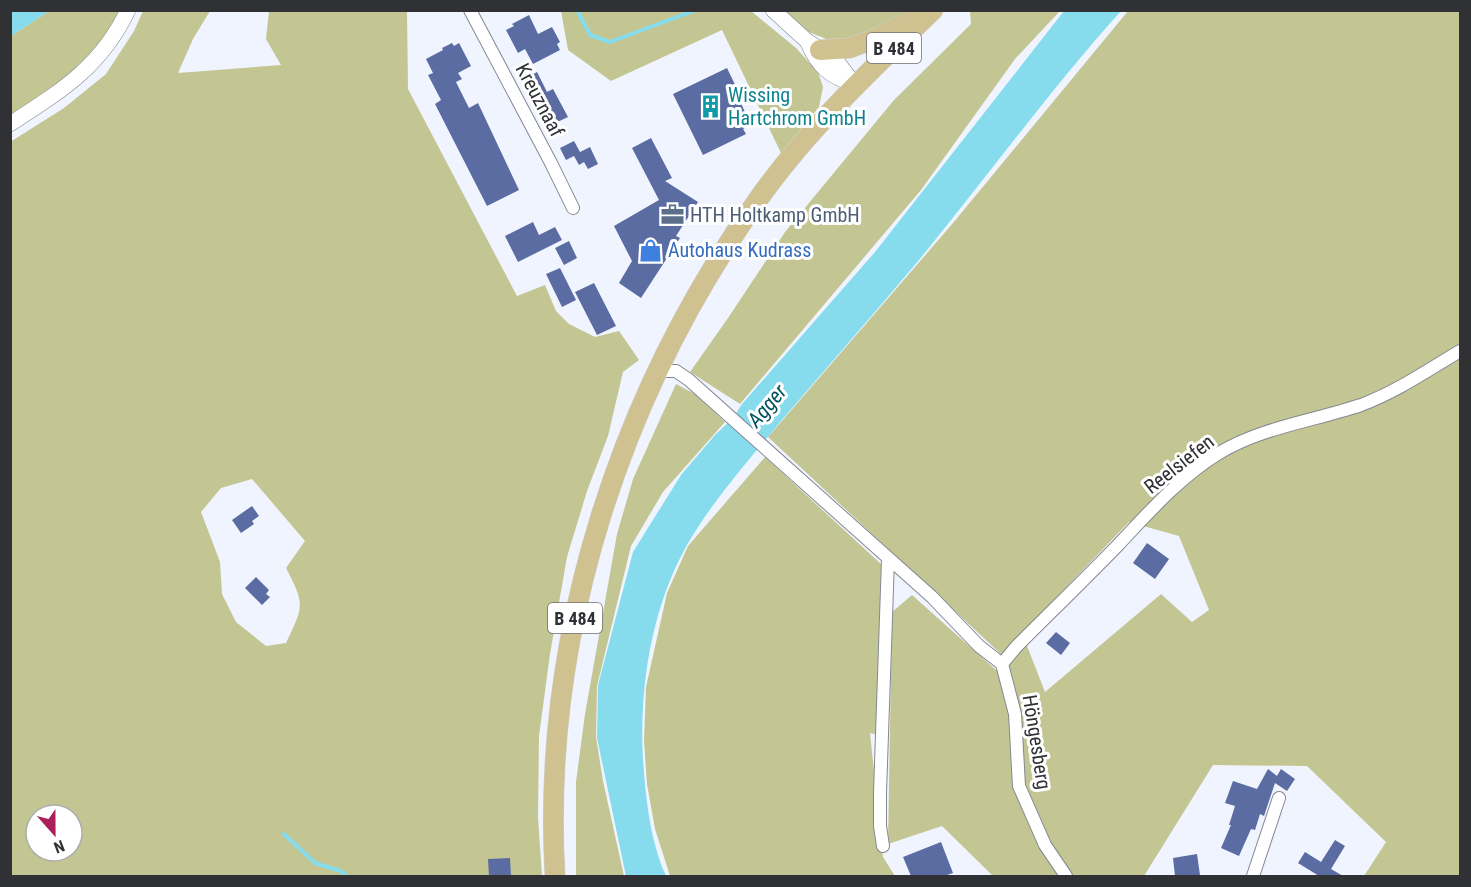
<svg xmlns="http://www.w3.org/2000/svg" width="1471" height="887" font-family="'Roboto Condensed',sans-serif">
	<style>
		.green { fill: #c3c692; fill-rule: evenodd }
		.water { fill: #86dced }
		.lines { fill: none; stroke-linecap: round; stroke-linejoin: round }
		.stream { stroke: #86dced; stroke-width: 4 }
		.building { fill: #5a6ca1 }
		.minor-casing { stroke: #848891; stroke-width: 14 }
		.tertiary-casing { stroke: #848891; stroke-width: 16 }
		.primary-casing { stroke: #d1d2d3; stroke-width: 21 }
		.minor { stroke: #fff; stroke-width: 12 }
		.tertiary { stroke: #fff; stroke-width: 15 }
		.primary { stroke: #d0c290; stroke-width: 20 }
		.labels { text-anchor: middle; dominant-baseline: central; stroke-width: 6; stroke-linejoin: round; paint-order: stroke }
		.shield { fill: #fff; stroke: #6d6f72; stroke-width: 1.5 }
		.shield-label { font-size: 18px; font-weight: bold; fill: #2f3135 }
		.culture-label { font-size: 20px; fill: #0d838f; stroke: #fff; text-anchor: start }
		.street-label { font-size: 20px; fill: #2f3135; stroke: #fff }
		.service-label { font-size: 20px; fill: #4e5e75; stroke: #fff; text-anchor: start }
		.shop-label { font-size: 20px; fill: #366cbe; stroke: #fff; text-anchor: start }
		.water-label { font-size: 21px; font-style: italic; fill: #01525e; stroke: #fff }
	</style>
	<rect width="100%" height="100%" fill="#f0f4ff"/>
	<!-- green -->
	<path class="green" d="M49,11H120C94,60 56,86 11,115V36Z
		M143,11H210L193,39L178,73L281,65L266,39L269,11H407L408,89L517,296L545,285L556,311L569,324L595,337L619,331L639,360L623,372L608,436L587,491L567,557L550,654L539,736L538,817L542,876H11L10,142L64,108L106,74L134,31ZM252,479L305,541L286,568C305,605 304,605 286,643L266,646L236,622L222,594L220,562L201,512L221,488ZM36,815H72V851H36Z
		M561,11H751L796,48L818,72L823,87L819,107L781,153L722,30L611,81L568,50Z
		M784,11H912L861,40L839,44L806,31Z
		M970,11H1060L1015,59L921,190L740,404L690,372L728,318L785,232L894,100L971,24Z
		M1128,11H1460V876H1364L1386,842L1307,766L1213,765L1144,876H993L942,826L888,844L892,612L912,595L996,670L1002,655L768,437L953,223ZM1129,522L1179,536L1209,610L1192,622L1161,594L1045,692L1022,633Z
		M676,384L695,394L725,422L663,492L631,546L597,686L596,737L603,781L624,876H576V782L585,714L617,534L633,479Z
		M765,457L881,564L879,735L870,733L883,857L895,876H670L655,829L647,784L644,741L646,687L667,593L688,546Z"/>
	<!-- water -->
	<path class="water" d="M11,10H49V11L11,36Z
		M1064,11H1121C1050,90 987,177 919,260C874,314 827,367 781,421C748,461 713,500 687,545C651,609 639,688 643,760C646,800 650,840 666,876H626L597,738L598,685L633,552L681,475L715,435L733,418L742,404L875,252Z"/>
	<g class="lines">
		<!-- stream -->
		<path class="stream" d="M577,10L590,35L610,42L696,10
			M284,834L315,863L341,871L347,876"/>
	</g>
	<!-- building -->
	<path class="building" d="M529,15L538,34L552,27L560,42L557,44L560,50L533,64L525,49L518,53L506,30L514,26L512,24Z
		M452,43L454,46L459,43L471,66L458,73L462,79L456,82L469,108L478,103L519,190L487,206L435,104L441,100L428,75L433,73L426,59L443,50L442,48Z
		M727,68L741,97L739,99L745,112L742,114L748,126L743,129L746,134L703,155L673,94Z
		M537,72L547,92L553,89L568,117L549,126L525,79Z
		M651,138L672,178L665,181L698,202L676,236L680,238L641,298L619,283L632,261L614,226L659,200L632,148Z
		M574,141L580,152L590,147L598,164L588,169L584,162L579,165L574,156L566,160L560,148Z
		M533,222L539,235L555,227L562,240L518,262L505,236Z
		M569,241L577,258L564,265L555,248Z
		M560,268L576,300L562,307L546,274Z
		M594,283L616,326L597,335L575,292Z
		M252,506L259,516L252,521L254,524L241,533L232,520Z
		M1147,543L1169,559L1155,579L1133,563Z
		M256,577L269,590L266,594L270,597L262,605L245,588Z
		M1056,632L1070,643L1061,655L1046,643Z
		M1268,769L1277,776L1281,769L1295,779L1287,791L1275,783L1264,816L1260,814L1255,830L1251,829L1239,856L1221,848L1231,825H1229L1235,806L1225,803L1233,781L1257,789Z
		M1335,840L1345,846L1331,869L1343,876H1319L1298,863L1305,852L1321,862Z
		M941,842L953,873L944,876H911L903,857Z
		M1197,854L1200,875L1175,876L1173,858Z
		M510,858L511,876H489L488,859Z"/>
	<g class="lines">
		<defs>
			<path id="minor" d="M470,10L551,163L573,208
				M657,371H676L689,380L932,597L979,646L1002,664L1015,714L1019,786L1045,845L1066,876
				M1002,664L1016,647C1050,613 1085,579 1119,544C1149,512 1181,476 1219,453C1263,427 1313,421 1361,405C1396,392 1428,370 1460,351
				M883,846L880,826V793L888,559
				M1253,876L1279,798"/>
			<path id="tertiary" d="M773,10L807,41L835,59L855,85
				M808,43C819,68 830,76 855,85
				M10,124C61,91 101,67 128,10"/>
			<path id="primary" d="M820,50L850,48L879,37L916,18
				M555,876C541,634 621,390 762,194C811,126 873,68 933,10"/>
		</defs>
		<!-- minor casing -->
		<use href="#minor" class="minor-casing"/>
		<!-- tertiary casing -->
		<use href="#tertiary" class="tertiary-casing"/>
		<!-- primary casing -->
		<use href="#primary" class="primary-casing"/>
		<!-- minor -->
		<use href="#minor" class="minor"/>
		<!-- tertiary -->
		<use href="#tertiary" class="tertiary"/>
		<!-- primary -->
		<use href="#primary" class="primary"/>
	</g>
	<!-- icons -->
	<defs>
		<symbol id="building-bare" viewBox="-9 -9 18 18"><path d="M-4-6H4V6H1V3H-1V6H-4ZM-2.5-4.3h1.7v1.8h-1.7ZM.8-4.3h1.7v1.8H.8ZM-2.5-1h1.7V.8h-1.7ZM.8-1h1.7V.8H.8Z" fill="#0f9aa8" stroke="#fff" stroke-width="2.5" paint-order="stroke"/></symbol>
		<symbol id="office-bare" viewBox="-9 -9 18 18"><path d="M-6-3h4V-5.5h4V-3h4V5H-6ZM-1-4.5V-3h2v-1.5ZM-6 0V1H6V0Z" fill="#5c6f8a" stroke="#fff" stroke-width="2.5" paint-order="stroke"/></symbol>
		<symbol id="shop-bare" viewBox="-9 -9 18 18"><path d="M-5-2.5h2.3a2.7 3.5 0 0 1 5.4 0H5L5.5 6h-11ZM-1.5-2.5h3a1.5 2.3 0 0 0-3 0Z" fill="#3f7fe0" stroke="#fff" stroke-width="2.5" paint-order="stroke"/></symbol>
	</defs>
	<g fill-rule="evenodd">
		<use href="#building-bare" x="694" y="90" width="33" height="33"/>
		<use href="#office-bare" x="656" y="198" width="33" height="33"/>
		<use href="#shop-bare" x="634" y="234" width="33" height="33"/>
	</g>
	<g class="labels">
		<!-- shield labels -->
		<g class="shield">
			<rect x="867" y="33" width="54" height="30" rx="4.5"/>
			<rect x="548" y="603" width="54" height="30" rx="4.5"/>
		</g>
		<g class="shield-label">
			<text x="894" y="48">B 484</text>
			<text x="575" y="618">B 484</text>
		</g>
		<!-- culture labels -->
		<g class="culture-label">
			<text x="728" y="95">Wissing<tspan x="728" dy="23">Hartchrom GmbH</tspan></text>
		</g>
		<!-- street labels -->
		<g class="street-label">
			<text transform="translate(540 100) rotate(62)">Kreuznaaf</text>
			<text transform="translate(1179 464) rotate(-38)">Reelsiefen</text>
			<text transform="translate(1037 742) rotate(81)">Höngesberg</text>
		</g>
		<!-- service labels -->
		<g class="service-label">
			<text x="690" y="215">HTH Holtkamp GmbH</text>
		</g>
		<!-- shop labels -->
		<g class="shop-label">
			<text x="668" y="250">Autohaus Kudrass</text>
		</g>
		<!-- water labels -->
		<g class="water-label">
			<text transform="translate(767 406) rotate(-50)">Agger</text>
		</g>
	</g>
	<!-- border -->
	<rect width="1471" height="887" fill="none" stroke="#2f3135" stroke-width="24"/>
	<!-- north arrow -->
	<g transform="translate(54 833) rotate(159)"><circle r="28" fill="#ffffff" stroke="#acadae" stroke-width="1.5"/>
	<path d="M0-4.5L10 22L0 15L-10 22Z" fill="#ac1f5d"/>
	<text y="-9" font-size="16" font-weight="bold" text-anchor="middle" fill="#2f3135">N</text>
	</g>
</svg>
